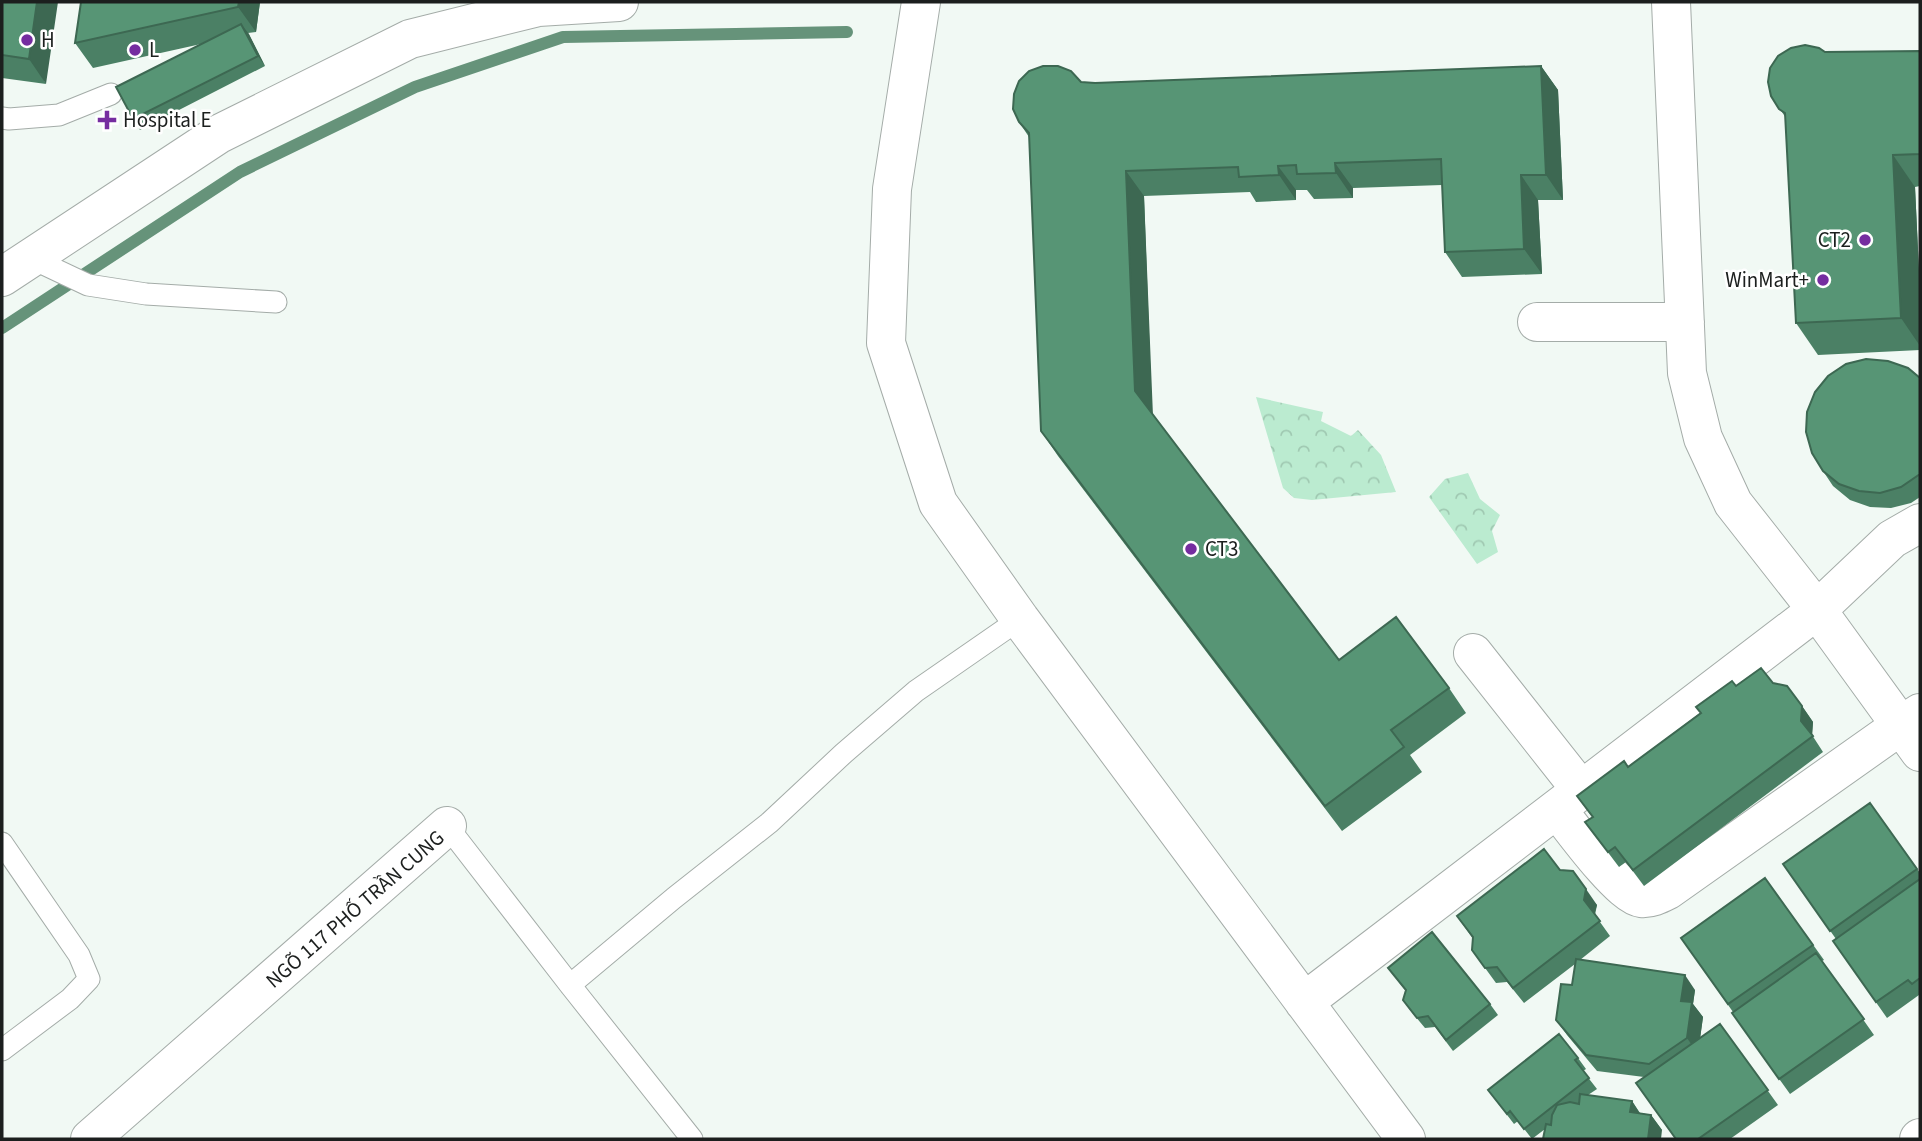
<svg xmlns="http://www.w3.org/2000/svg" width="1922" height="1141" font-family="'Source Sans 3',sans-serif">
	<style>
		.park { fill: url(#park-crowns) }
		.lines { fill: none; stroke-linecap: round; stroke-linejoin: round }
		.stream { stroke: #66937a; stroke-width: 12 }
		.service-casing { stroke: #a4aca8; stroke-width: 23 }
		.minor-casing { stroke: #a4aca8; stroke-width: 40 }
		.service { stroke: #fff; stroke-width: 21 }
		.minor { stroke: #fff; stroke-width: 38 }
		.wall { fill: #4b8065 }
		.shaded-wall { fill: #3d6852 }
		.building { fill: #579575; stroke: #3d6852; stroke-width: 2 }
		.poi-dot { fill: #752da0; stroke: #fff; stroke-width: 2.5 }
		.labels { text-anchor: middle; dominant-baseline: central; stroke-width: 5; stroke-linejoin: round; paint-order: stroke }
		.poi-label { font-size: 21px; fill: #1c1f1e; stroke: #fff; text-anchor: start }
		.street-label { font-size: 21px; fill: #1c1f1e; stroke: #fff }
	</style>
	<defs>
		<pattern id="park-crowns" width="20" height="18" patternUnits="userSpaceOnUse" patternTransform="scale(1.75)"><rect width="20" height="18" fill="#bbebd0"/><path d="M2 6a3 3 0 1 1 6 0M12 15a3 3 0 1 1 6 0" fill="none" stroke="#a0c9b2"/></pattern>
	</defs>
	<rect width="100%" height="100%" fill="#f1f9f4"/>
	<!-- park -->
	<path class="park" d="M1256,397L1323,412L1321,421L1351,436L1358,430L1381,455L1396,492L1312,500L1294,498L1283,488Z
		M1468,473L1480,499L1500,515L1492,531L1498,552L1477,564L1429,497L1445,479Z"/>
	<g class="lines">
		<!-- stream -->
		<path class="stream" d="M2,328L240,172L415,87L563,37L847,32"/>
		<defs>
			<path id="service" d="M2,118L9,119L59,115L111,94
				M31,258L88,285L146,294L276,302
				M447,826L570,985L692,1139
				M2,843L79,955L89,979L70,999L2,1050
				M570,985L674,898L769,823L844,753L916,691L1020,619"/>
			<path id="minor" d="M921,2L892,189L886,343L938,503L1020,619L1406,1139
				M1671,2L1687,373L1703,438L1733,503L1817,610L1920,752
				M2,277L219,134L410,39L538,7L619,2
				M1537,322H1685
				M1473,653L1582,791
				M1557,809C1571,827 1621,896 1641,898C1651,899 1660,894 1668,890L1900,726L1920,713
				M1304,1002L1817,610L1892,539L1920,523
				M90,1139L447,826
				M1919,1139L1920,1138"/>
		</defs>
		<!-- service casing -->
		<use href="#service" class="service-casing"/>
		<!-- minor casing -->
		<use href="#minor" class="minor-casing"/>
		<!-- service -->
		<use href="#service" class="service"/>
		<!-- minor -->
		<use href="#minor" class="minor"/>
	</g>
	<!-- wall -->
	<path class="wall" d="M2,2L46,84L2,78Z
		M260,2L256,32L248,33L265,66L140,130L133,119L201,44L93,68L75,43Z
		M1920,51V186L1915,187L1920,292V350L1818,355L1796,323L1786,118L1771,96L1825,52Z
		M1541,66L1558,90L1563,200H1538L1542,274L1462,277L1445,252L1442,185L1353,188V198L1314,199L1307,190H1296V200L1256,202L1250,192L1144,196L1152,414L1339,660L1449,688L1466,713L1410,755L1422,772L1342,831L1058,456L1041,431L1029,137L1019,122L1081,82L1095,83Z
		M1920,378V497L1911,503L1891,508L1870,507L1850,500L1833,486L1823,471Z
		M1773,683L1802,706L1813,722L1812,735L1823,752L1644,886L1626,862L1619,867L1585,822L1592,817L1577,796L1628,767L1736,686Z
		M1870,803L1920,873V997L1919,995L1887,1018L1833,941L1836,939L1783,864Z
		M1560,870L1597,905L1595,915L1610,936L1580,960L1695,990L1693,1004L1703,1017L1700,1038L1720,1024L1778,1105L1730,1139H1676L1644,1077L1597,1071L1567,1035L1556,1020L1572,985L1575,964L1524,1003L1507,982L1496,983L1472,950L1473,939L1457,916Z
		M1765,878L1824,960L1822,961L1874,1035L1790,1094L1732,1013L1733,1012L1681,938Z
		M1388,968L1490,1004L1498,1015L1453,1051L1435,1027L1425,1028L1410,1010L1403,1000L1406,991Z
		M1578,1058L1586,1069L1583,1071L1597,1089L1588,1095L1632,1101L1640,1113L1651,1115L1662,1130L1545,1129L1532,1139L1518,1121L1514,1124L1488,1090Z"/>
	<!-- shaded-wall -->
	<path class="shaded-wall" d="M37,2H58L46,84L29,59Z
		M239,2H260L256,32L238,7Z
		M241,24L249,34L265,66L258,56Z
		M1541,66L1558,90L1563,200L1546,175Z
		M1893,155L1915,187L1920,292V346L1901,318Z
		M1335,163L1353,188V198L1336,173Z
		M1278,166L1296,190V200L1279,175Z
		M1126,171L1144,196L1153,416L1135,391Z
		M1521,175L1538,200L1542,274L1524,249Z
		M1802,706L1813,722L1812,736L1801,721Z
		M1586,889L1597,905L1594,915L1584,900Z
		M1685,975L1695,990L1693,1004L1703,1017L1698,1054L1687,1038L1681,1001Z
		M1632,1101L1642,1117L1630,1112Z
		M1651,1115L1662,1130L1661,1139H1648Z"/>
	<!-- building -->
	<path class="building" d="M2,2H37L29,59L2,55Z
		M81,2H239L238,7L75,43Z
		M241,24L258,56L133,119L116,87Z
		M1805,45L1819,48L1825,52L1920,51V154L1893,155L1901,318L1796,323L1785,113L1779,109L1771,96L1768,82L1770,68L1778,56L1791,48Z
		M1043,66H1058L1071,71L1081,82L1095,83L1541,66L1546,175H1521L1524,249L1445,252L1441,159L1335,163L1336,173L1297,174L1296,165L1278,166L1279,175L1239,177L1238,167L1126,171L1135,391L1339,660L1396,617L1449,688L1391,730L1404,747L1325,806L1041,431L1029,133L1019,122L1013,109L1014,94L1019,81L1029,71Z
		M1866,359L1888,361L1908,368L1920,378V474L1901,487L1880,493L1859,491L1839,484L1823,471L1812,453L1806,432L1807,412L1815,392L1828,376L1846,364Z
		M1761,668L1773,683L1787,686L1802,706L1801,721L1813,736L1633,870L1615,847L1608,852L1585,822L1593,817L1577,796L1624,761L1628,767L1701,713L1696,707L1732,681L1736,686Z
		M1870,803L1917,869L1830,931L1783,864Z
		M1544,849L1560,870L1573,871L1586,889L1584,900L1600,921L1513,988L1497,967L1485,968L1472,950L1473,937L1457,916Z
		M1765,878L1813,945L1728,1004L1681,938Z
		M1920,879V978L1912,984L1908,980L1876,1002L1833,941Z
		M1432,932L1490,1004L1446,1040L1428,1016L1417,1018L1403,1000L1406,990L1388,968Z
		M1816,953L1864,1019L1779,1079L1732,1013Z
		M1576,959L1685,975L1681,1001L1692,1002L1687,1038L1649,1064L1586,1055L1556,1020L1561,984L1572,985Z
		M1720,1024L1768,1090L1698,1139H1676L1636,1083Z
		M1559,1034L1578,1058L1575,1060L1589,1078L1524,1129L1510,1111L1507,1114L1488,1090Z
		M1580,1094L1632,1101L1630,1112L1651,1115L1648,1139H1543L1546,1124L1551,1125L1552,1115L1557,1105L1570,1102L1579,1104Z"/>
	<!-- markers -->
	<g class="poi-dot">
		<circle cx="27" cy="40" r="7"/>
		<circle cx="135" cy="50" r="7"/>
		<path d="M103.5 109.5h7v7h7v7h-7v7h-7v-7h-7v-7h7z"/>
		<circle cx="1865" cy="240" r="7"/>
		<circle cx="1823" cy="280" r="7"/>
		<circle cx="1191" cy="549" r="7"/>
	</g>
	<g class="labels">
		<!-- poi labels -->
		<g class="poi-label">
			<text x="41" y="40">H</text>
			<text x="149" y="50">L</text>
			<text x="123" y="120">Hospital E</text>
			<text x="1851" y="240" text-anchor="end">CT2</text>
			<text x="1809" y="280" text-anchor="end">WinMart+</text>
			<text x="1205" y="549">CT3</text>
		</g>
		<!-- street labels -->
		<g class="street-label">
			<text transform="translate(355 909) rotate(-41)">NGÕ 117 PHỐ TRẦN CUNG</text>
		</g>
	</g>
	<!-- border -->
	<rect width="1922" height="1141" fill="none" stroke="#1c1f1e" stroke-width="7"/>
</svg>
